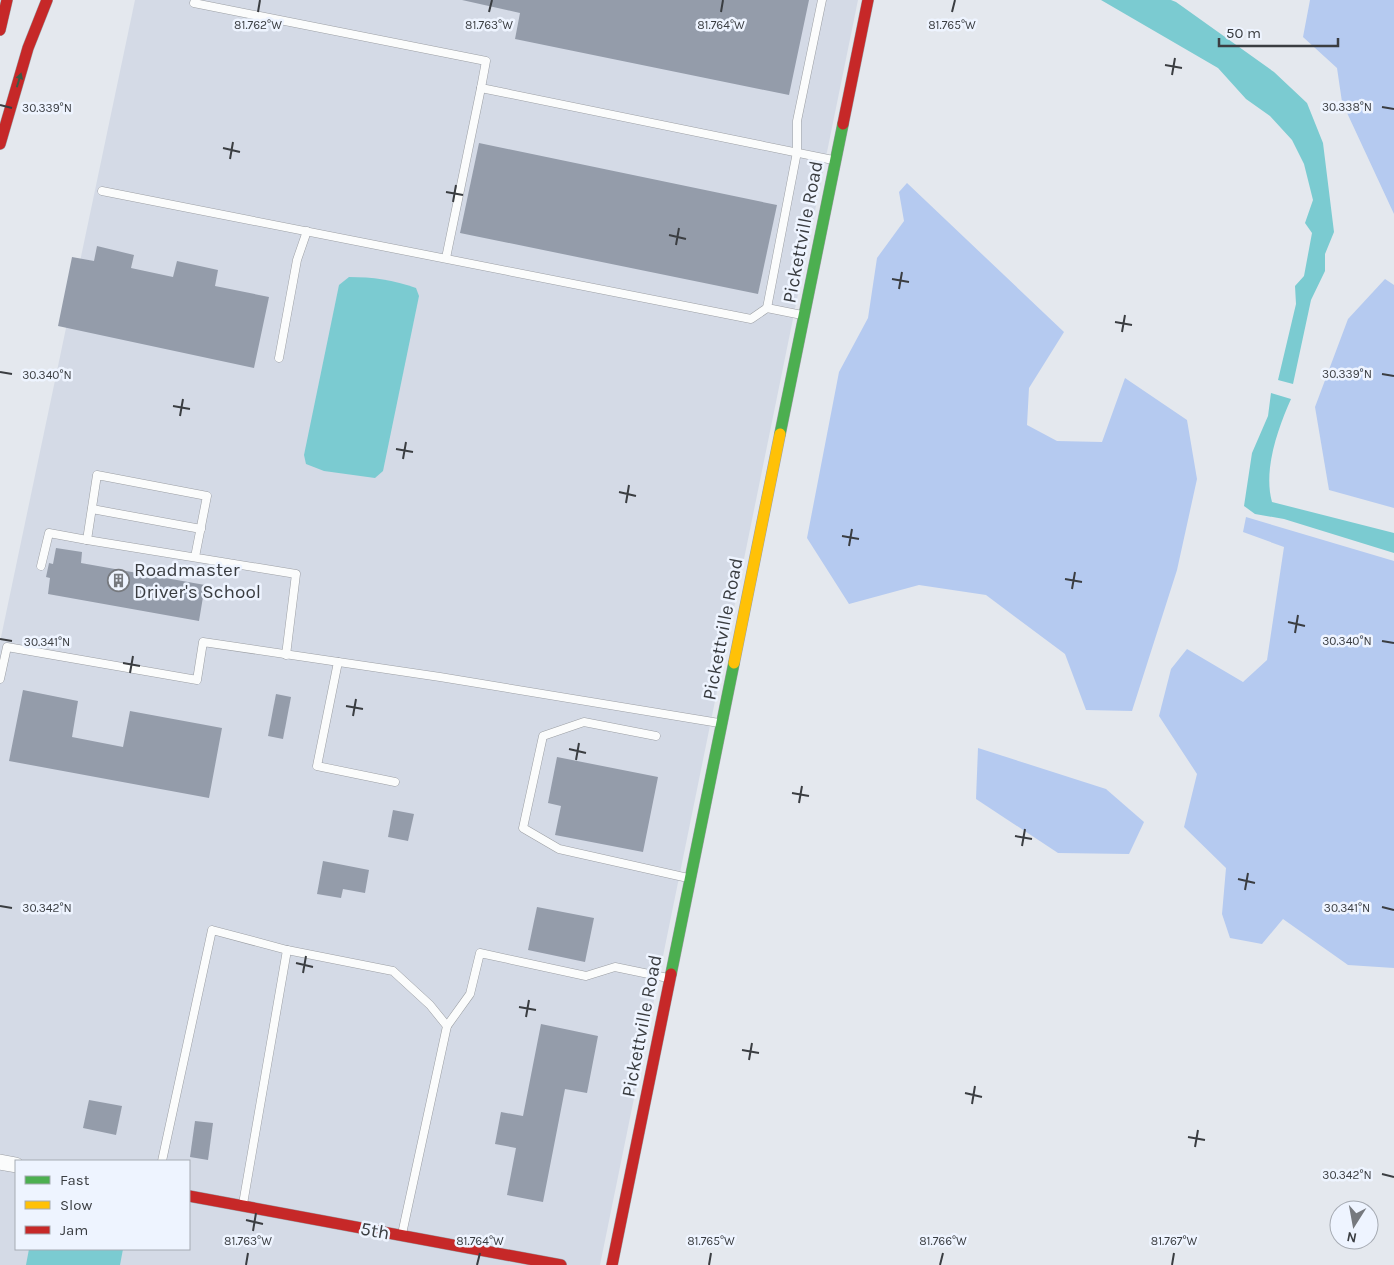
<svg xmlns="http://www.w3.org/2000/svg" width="1394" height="1265" viewBox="0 0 1394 1265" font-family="Karla,sans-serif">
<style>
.built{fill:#d4dae6;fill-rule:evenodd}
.forest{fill:#b5caf0}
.water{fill:#7bcbd1}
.building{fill:#949caa}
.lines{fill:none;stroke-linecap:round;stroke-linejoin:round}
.lane-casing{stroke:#9c9fa4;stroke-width:9}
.street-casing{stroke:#9c9fa4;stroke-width:16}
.fast-casing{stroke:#9c9fa4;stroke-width:12}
.slow-casing{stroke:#9c9fa4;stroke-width:12}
.jam-casing{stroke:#9c9fa4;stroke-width:12}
.lane{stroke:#fbfcfc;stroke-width:8}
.street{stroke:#fbfcfc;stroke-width:15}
.fast{stroke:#4caf50;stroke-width:11}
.slow{stroke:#ffc107;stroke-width:11}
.jam{stroke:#c62828;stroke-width:11}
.oneway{fill:#3e5a45}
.ticks{fill:none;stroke:#3a3d41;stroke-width:2}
.labels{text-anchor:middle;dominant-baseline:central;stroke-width:5;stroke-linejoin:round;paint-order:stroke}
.street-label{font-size:19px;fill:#3a3d41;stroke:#eef4ff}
.poi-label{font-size:19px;fill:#3a3d41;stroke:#eef4ff;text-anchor:start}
.ticks-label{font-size:12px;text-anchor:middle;fill:#3a3d41;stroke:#eef4ff;stroke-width:5;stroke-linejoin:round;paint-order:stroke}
</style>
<rect width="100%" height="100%" fill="#e4e8ee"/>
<!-- built -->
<path class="built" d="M135 0H858L600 1265H0V642ZM16 1161H189V1249H16Z"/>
<!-- forest -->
<g class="forest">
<path d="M1310 0H1394V214L1342 102 1337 68 1303 37Z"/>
<path d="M907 183 1064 332 1029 388 1027 425 1057 441 1102 442 1125 378 1187 420 1197 479 1177 570 1132 711 1086 710 1065 654 986 595 919 585 849 604 807 538 839 372 868 318 877 258 904 221 899 192Z"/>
<path d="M1385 279 1394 285V508L1329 490 1315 407 1348 319Z"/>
<path d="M1246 517 1394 561V968L1348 965 1283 919 1262 944 1230 938 1222 914 1226 868 1184 827 1197 774 1159 716 1171 669 1187 649 1243 682 1267 660 1284 547 1243 532Z"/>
<path d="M978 748 1106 789 1144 822 1129 854 1058 853 976 799Z"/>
</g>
<!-- water -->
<g class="water">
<path d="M1101 0H1171L1176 2 1274 72 1307 103 1323 143 1334 232 1325 254V271L1311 300 1293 384 1278 380 1296 304 1295 286 1304 276 1312 233 1305 223 1313 200 1304 164 1292 140 1270 116 1246 99 1218 68Z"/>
<path d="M349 277C372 277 394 280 416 288L419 296 383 471 375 478 324 471 306 464 304 455 339 285Z"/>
<path d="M1271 393 1291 399C1278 428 1263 470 1272 502L1394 533V553L1284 519 1255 514 1244 506 1252 453 1268 416Z"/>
<path d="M29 1249H123L120 1265H26Z"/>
</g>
<!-- building -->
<g class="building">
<path d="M462 0H809L789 95 515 39 520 13Z"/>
<path d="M479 143 777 205 758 294 460 233Z"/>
<path d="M97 246 134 255 131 268 173 277 177 261 218 270 215 286 269 297 254 368 58 326 72 257 94 261Z"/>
<path d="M56 548 82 552 81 563 205 585 199 621 48 594 50 578 46 577 49 563 53 564Z"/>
<path d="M23 690 78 701 72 737 123 747 130 711 222 728 209 798 9 761Z"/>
<path d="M276 694 291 697 283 739 268 736Z"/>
<path d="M557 757 658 777 643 852 555 835 561 806 548 803Z"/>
<path d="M393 810 414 814 408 841 388 837Z"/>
<path d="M323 861 369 870 365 893 343 889 341 898 317 894Z"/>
<path d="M537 907 594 918 585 962 528 950Z"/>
<path d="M541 1024 598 1036 587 1093 565 1089 543 1202 507 1195 516 1148 495 1144 501 1112 523 1116Z"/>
<path d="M89 1100 122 1106 116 1135 83 1128Z"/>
<path d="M195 1121 213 1123 208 1160 190 1157Z"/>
</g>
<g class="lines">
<defs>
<g id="lane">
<path d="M194 3 486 61 481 88 833 160"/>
<path d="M102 191 751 319 767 308 802 315"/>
<path d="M446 258 481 88"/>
<path d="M767 308 797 152V121L822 0"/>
<path d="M279 358 297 260 307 231"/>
<path d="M92 509 201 529"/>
<path d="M195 557 207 496 97 475 87 540 296 574 286 655"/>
<path d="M41 566 49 533 87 540"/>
<path d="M338 662 317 766 395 782"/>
<path d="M0 679 7 647 197 680 203 642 440 677 719 723"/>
<path d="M656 736 584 722 543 736 523 828 559 849 688 878"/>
<path d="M447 1026 470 994 480 953 586 976 615 967 668 978"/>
<path d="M162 1161 212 930 287 950 393 971 430 1005 447 1026 402 1234"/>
<path d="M243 1204 287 950"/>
</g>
<path id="street" d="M0 1162 16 1165"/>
<g id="fast">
<path d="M780 434 843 124"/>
<path d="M671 974 734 663"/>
</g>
<path id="slow" d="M734 663 780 434"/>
<g id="jam">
<path d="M0 30 7 0"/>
<path d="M843 124 868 0"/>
<path d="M0 144 28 48 47 0"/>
<path d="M189 1196 561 1265"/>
<path d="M612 1265 671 974"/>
</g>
</defs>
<!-- lane casing -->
<use href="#lane" class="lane-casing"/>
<!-- street casing -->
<use href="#street" class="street-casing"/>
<!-- fast casing -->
<use href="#fast" class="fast-casing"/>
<!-- slow casing -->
<use href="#slow" class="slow-casing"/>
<!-- jam casing -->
<use href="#jam" class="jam-casing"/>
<!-- lane -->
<use href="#lane" class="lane"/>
<!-- street -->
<use href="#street" class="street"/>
<!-- fast -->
<use href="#fast" class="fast"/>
<!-- slow -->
<use href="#slow" class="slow"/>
<!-- jam -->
<use href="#jam" class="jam"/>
</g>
<!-- one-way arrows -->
<defs><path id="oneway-solid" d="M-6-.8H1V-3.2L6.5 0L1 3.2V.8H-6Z" transform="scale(1.25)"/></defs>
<use class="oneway" href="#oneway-solid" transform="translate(19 80) rotate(-73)"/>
<!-- ticks -->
<path class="ticks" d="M258 12 260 0M489 12 492 0M721 12 723 0M952 12 955 0M1165 65 1182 68M1172 75 1175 58M0 105 12 108M1382 107 1394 109M223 148 240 152M230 159 233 142M446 192 463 195M453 202 456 185M669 235 686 239M676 245 679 228M892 279 909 282M899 289 902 272M1115 322 1132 325M1122 332 1125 315M0 372 12 374M1382 374 1394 376M173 406 190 409M180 416 183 399M396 449 413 452M403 459 406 442M619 492 636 496M626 503 629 485M842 536 859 539M849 546 852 529M1065 579 1082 582M1072 589 1075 572M1288 622 1305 626M1295 633 1298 615M0 639 12 641M1382 641 1394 643M123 663 140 666M130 673 133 656M346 706 363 709M353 716 356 699M569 749 586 753M576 760 579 743M792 793 809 796M799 803 802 786M1015 836 1032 839M1022 846 1025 829M1238 879 1255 883M1245 890 1248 873M0 906 12 908M1382 907 1394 910M296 963 313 967M303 973 306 956M519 1007 536 1010M526 1017 529 1000M742 1050 759 1053M749 1060 752 1043M965 1093 982 1097M972 1104 975 1086M1188 1137 1205 1140M1195 1147 1198 1130M1382 1174 1394 1177M246 1220 263 1224M253 1231 256 1213M246 1265 248 1253M477 1265 480 1253M709 1265 711 1253M940 1265 943 1253M1172 1265 1174 1253"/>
<!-- icons -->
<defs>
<symbol id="building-ring" viewBox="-11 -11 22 22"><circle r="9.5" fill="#eef4ff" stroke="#76797e" stroke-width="1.5"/><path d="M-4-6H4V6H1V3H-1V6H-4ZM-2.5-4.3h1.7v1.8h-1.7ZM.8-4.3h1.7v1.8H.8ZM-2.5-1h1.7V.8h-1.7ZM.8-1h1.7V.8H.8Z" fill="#76797e"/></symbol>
</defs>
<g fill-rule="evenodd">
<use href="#building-ring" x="106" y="568" width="25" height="25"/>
</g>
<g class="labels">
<!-- street labels -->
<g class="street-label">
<text transform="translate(803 232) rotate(-79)">Pickettville Road</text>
<text transform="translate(723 629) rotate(-79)">Pickettville Road</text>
<text transform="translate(642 1026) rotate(-79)">Pickettville Road</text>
<text transform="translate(375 1231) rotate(10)">5th</text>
</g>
<!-- poi labels -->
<g class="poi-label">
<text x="134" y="570">Roadmaster<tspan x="134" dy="22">Driver's School</tspan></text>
</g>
</g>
<g class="ticks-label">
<text x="258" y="29">81.762°W</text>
<text x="489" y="29">81.763°W</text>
<text x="721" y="29">81.764°W</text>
<text x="952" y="29">81.765°W</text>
<text x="1347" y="111">30.338°N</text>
<text x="47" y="112">30.339°N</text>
<text x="1347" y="378">30.339°N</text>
<text x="47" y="379">30.340°N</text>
<text x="1347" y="645">30.340°N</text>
<text x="47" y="646">30.341°N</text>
<text x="1347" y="912">30.341°N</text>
<text x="47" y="912">30.342°N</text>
<text x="1347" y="1179">30.342°N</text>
<text x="248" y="1245">81.763°W</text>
<text x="480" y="1245">81.764°W</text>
<text x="711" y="1245">81.765°W</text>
<text x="943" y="1245">81.766°W</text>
<text x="1174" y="1245">81.767°W</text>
</g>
<!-- legend -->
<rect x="15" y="1160" width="175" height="90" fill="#eef4ff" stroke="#a6abb3"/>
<rect x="25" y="1176" width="25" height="8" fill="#4caf50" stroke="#a6abb3"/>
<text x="60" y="1185" font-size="15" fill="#3a3d41">Fast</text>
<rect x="25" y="1201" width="25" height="8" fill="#ffc107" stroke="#a6abb3"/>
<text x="60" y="1210" font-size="15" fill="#3a3d41">Slow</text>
<rect x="25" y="1226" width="25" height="8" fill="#c62828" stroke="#a6abb3"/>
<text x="60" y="1235" font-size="15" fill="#3a3d41">Jam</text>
<!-- north arrow -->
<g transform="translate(1354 1225) rotate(191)"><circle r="24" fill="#eef4ff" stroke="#a6abb3"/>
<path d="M0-4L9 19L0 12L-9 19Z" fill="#76797e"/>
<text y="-8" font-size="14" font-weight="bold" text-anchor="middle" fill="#3a3d41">N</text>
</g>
<!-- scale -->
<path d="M1219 38v8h119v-8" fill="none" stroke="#3a3d41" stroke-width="2.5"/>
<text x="1226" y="38" font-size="15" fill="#3a3d41" stroke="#eef4ff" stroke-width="4" paint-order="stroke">50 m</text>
</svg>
